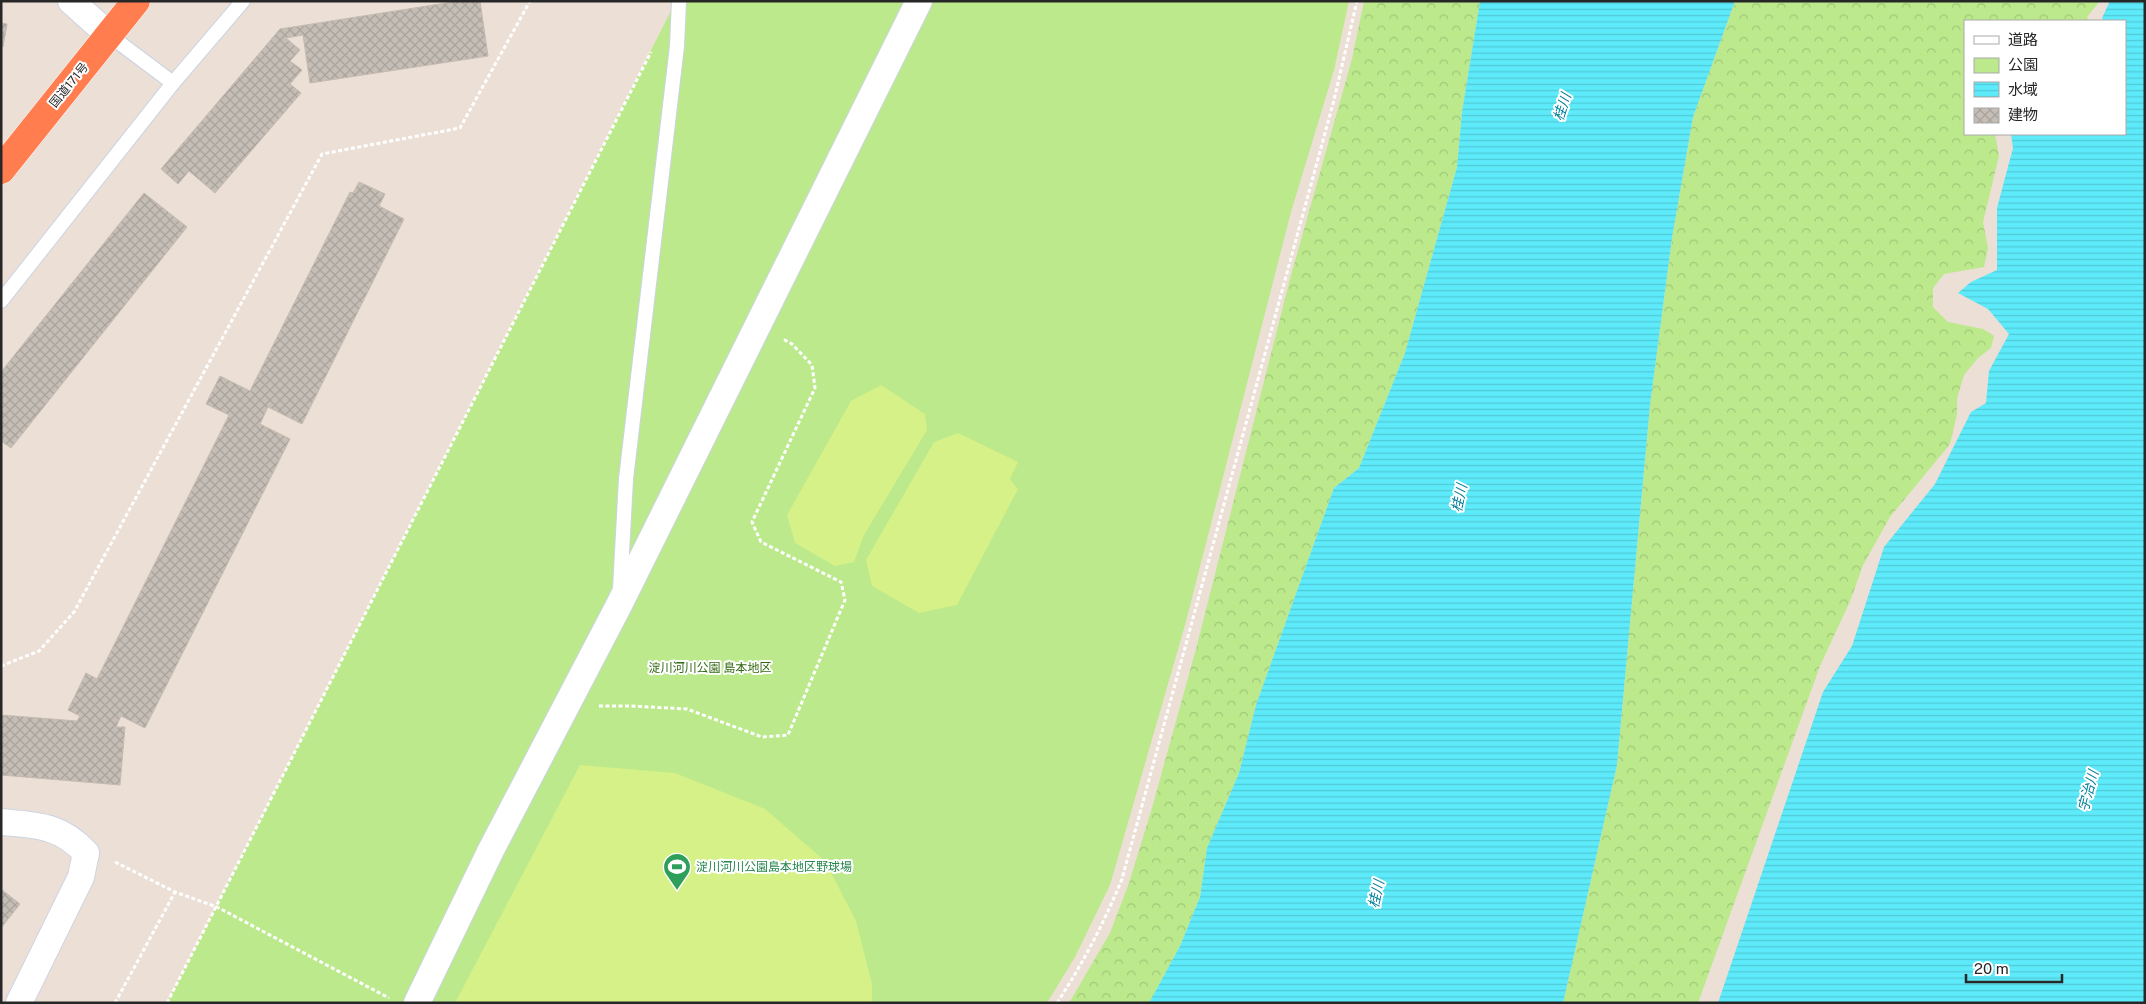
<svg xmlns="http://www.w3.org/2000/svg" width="2146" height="1004" viewBox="0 0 2146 1004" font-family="'Public Sans','Noto Sans JP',sans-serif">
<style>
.green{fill:#bbe98c}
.forest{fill:url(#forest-crowns)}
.pitch{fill:#d6f187}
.water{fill:url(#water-rules)}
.building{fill:url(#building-cross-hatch);stroke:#c7bbb0}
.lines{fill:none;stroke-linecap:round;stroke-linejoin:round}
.lane-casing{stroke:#ccd4e2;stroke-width:16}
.street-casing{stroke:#ccd4e2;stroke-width:28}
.highway-casing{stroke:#fff;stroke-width:29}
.path{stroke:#fff;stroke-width:3;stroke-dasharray:4 2.5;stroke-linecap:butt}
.lane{stroke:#fff;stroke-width:14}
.street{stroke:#fff;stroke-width:26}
.highway{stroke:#ff7d4e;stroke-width:28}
.labels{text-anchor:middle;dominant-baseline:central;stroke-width:4;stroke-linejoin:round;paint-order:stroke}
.street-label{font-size:12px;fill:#272727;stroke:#fff}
.park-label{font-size:12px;fill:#336912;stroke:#fff}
.leisure-label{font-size:12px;fill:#27864d;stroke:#fff;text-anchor:start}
.water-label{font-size:14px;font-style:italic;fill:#027f9a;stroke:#fff}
</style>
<defs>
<pattern id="forest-crowns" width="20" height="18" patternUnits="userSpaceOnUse" patternTransform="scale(1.25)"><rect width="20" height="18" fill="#bbe98c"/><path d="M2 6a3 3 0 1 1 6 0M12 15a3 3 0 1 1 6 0" fill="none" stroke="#a1c879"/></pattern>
<pattern id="water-rules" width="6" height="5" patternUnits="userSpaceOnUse" patternTransform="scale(1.25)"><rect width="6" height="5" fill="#5deafa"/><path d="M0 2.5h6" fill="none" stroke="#51c9d6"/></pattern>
<pattern id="building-cross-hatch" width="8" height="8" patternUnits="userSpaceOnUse" patternTransform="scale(1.25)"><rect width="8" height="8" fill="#c5beb6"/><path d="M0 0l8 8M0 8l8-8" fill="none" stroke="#a9a39c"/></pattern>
</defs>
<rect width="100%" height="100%" fill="#ecdfd6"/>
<!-- green -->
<path class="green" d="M676 1H1349L1334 70 1291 212 1185 625 1110 885 1075 957 1047 1003H167Z"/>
<!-- forest -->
<g class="forest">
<path d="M1364 1H1480L1462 112 1457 167 1405 353 1359 468 1334 488 1256 705 1239 773 1207 848 1200 897 1180 946 1149 1003H1069L1110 933 1129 883 1152 808 1196 649 1290 279 1352 59Z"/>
<path d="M1735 1H2100L2087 17 2089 21H1965V134H1995L1999 156 1983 222 1988 248 1984 267 1944 274 1933 288V307L1948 322 1983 329 1994 336 1991 348 1978 358 1964 375 1957 398V414L1950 444 1890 517 1863 565 1851 599 1820 666 1698 1003H1563L1617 765 1650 405 1672 238 1693 117Z"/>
</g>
<!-- pitch -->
<g class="pitch">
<path d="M881 385 925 414 927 430 864 535 854 562 835 566 795 543 787 515 851 401Z"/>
<path d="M958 433 1018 462 1010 479 1018 489 957 605 919 613 872 586 866 560 934 442Z"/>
<path d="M580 765 675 773 765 809 825 861 856 921 872 984V1003H455Z"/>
</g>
<!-- water -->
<g class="water">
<path d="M1480 1H1735L1693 117 1672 238 1650 405 1617 765 1563 1003H1149L1180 946 1200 897 1207 848 1239 773 1256 705 1334 488 1359 468 1405 353 1457 167 1462 112Z"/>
<path d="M2110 1H2145V1003H1718L1823 692 1852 646 1884 547 1935 484 1971 412 1986 403 1989 371 2009 334 1988 309 1958 293 1971 282 1997 270V208L2013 148 2011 134H2125V21H2103L2102 18Z"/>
</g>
<!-- building -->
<g class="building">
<path d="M459 1H480L488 56 310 83 303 35 286 38 300 50 290 61 302 70 290 84 301 93 215 193 189 171 178 184 161 169 280 29Z"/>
<path d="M1 23 7 24 3 47H1Z"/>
<path d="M359 182 385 194 379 206 404 219 302 424 268 407 260 424 290 439 145 728 121 716 116 727H125L120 785 1 775V715L77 721 80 716 68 710 86 673 97 679 229 415 206 404 220 376 250 391 350 192 353 193Z"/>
<path d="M144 193 187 227 11 448 1 441V372Z"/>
<path d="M1 889 20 904 1 928Z"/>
</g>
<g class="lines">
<defs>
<g id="lane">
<path d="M109 35 173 83 243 1"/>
<path d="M1 301 173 83"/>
<path d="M620 589 626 479 677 46 679 1"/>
</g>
<g id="street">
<path d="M71 1 109 35"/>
<path d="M1 822C36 825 61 825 86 853L81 877 19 1003"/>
<path d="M417 1003 491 850 619 605 919 1"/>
</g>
<path id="highway" d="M1 170 136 1"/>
</defs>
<!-- lane casing -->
<use href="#lane" class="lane-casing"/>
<!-- street casing -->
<use href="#street" class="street-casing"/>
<!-- highway casing -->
<use href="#highway" class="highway-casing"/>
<!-- path -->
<g class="path">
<path d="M1 666 39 651 74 612 322 154 460 128 530 1"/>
<path d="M599 706H631L687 709 762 737 788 735 845 600 841 582 761 542 752 522 815 388 812 365 792 344 783 339"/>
<path d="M115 862 175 892 217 907 389 998"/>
<path d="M115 1003 175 892"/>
<path d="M167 1003 651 52"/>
<path d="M1057 1003C1083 963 1104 923 1122 879L1334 100 1357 1"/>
</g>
<!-- lane -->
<use href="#lane" class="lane"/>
<!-- street -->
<use href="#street" class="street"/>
<!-- highway -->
<use href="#highway" class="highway"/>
</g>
<!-- icons -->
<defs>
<symbol id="stadium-pin" viewBox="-11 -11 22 30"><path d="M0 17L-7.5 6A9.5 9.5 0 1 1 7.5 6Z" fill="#2e9e5b" stroke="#fff"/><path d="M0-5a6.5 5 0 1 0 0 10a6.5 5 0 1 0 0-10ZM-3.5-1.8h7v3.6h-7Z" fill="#fff"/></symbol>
</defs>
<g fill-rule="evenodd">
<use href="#stadium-pin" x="661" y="851" width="32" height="43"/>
</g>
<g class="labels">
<!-- street labels -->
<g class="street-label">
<text transform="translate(69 85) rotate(-51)">国道171号</text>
</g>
<!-- park labels -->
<g class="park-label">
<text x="710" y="668">淀川河川公園 島本地区</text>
</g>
<!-- leisure labels -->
<g class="leisure-label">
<text x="696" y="867">淀川河川公園島本地区野球場</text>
</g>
<!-- water labels -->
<g class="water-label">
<text transform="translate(1562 107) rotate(-72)">桂川</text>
<text transform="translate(1459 498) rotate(-78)">桂川</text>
<text transform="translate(2088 791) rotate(-75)">宇治川</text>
<text transform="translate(1376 894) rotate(-78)">桂川</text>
</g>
</g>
<!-- border -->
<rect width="2146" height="1004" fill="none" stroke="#272727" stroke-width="5"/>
<!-- legend -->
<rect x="1964" y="20" width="162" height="115" fill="#ffffff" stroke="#a9a9a9"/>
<rect x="1974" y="36" width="25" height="8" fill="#ffffff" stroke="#a9a9a9"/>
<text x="2008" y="45" font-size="15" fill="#272727">道路</text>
<rect x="1974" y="58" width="25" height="15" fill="#bbe98c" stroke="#a9a9a9"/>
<text x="2008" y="70" font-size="15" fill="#272727">公園</text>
<rect x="1974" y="82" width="25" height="15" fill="url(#water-rules)" stroke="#a9a9a9"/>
<text x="2008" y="95" font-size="15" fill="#272727">水域</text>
<rect x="1974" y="108" width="25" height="15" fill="url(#building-cross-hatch)" stroke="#a9a9a9"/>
<text x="2008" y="120" font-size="15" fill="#272727">建物</text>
<!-- scale -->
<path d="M1966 974v8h96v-8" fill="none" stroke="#272727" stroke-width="2.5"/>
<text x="1974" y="974" font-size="15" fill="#272727" stroke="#ffffff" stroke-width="4" paint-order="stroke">20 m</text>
</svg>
